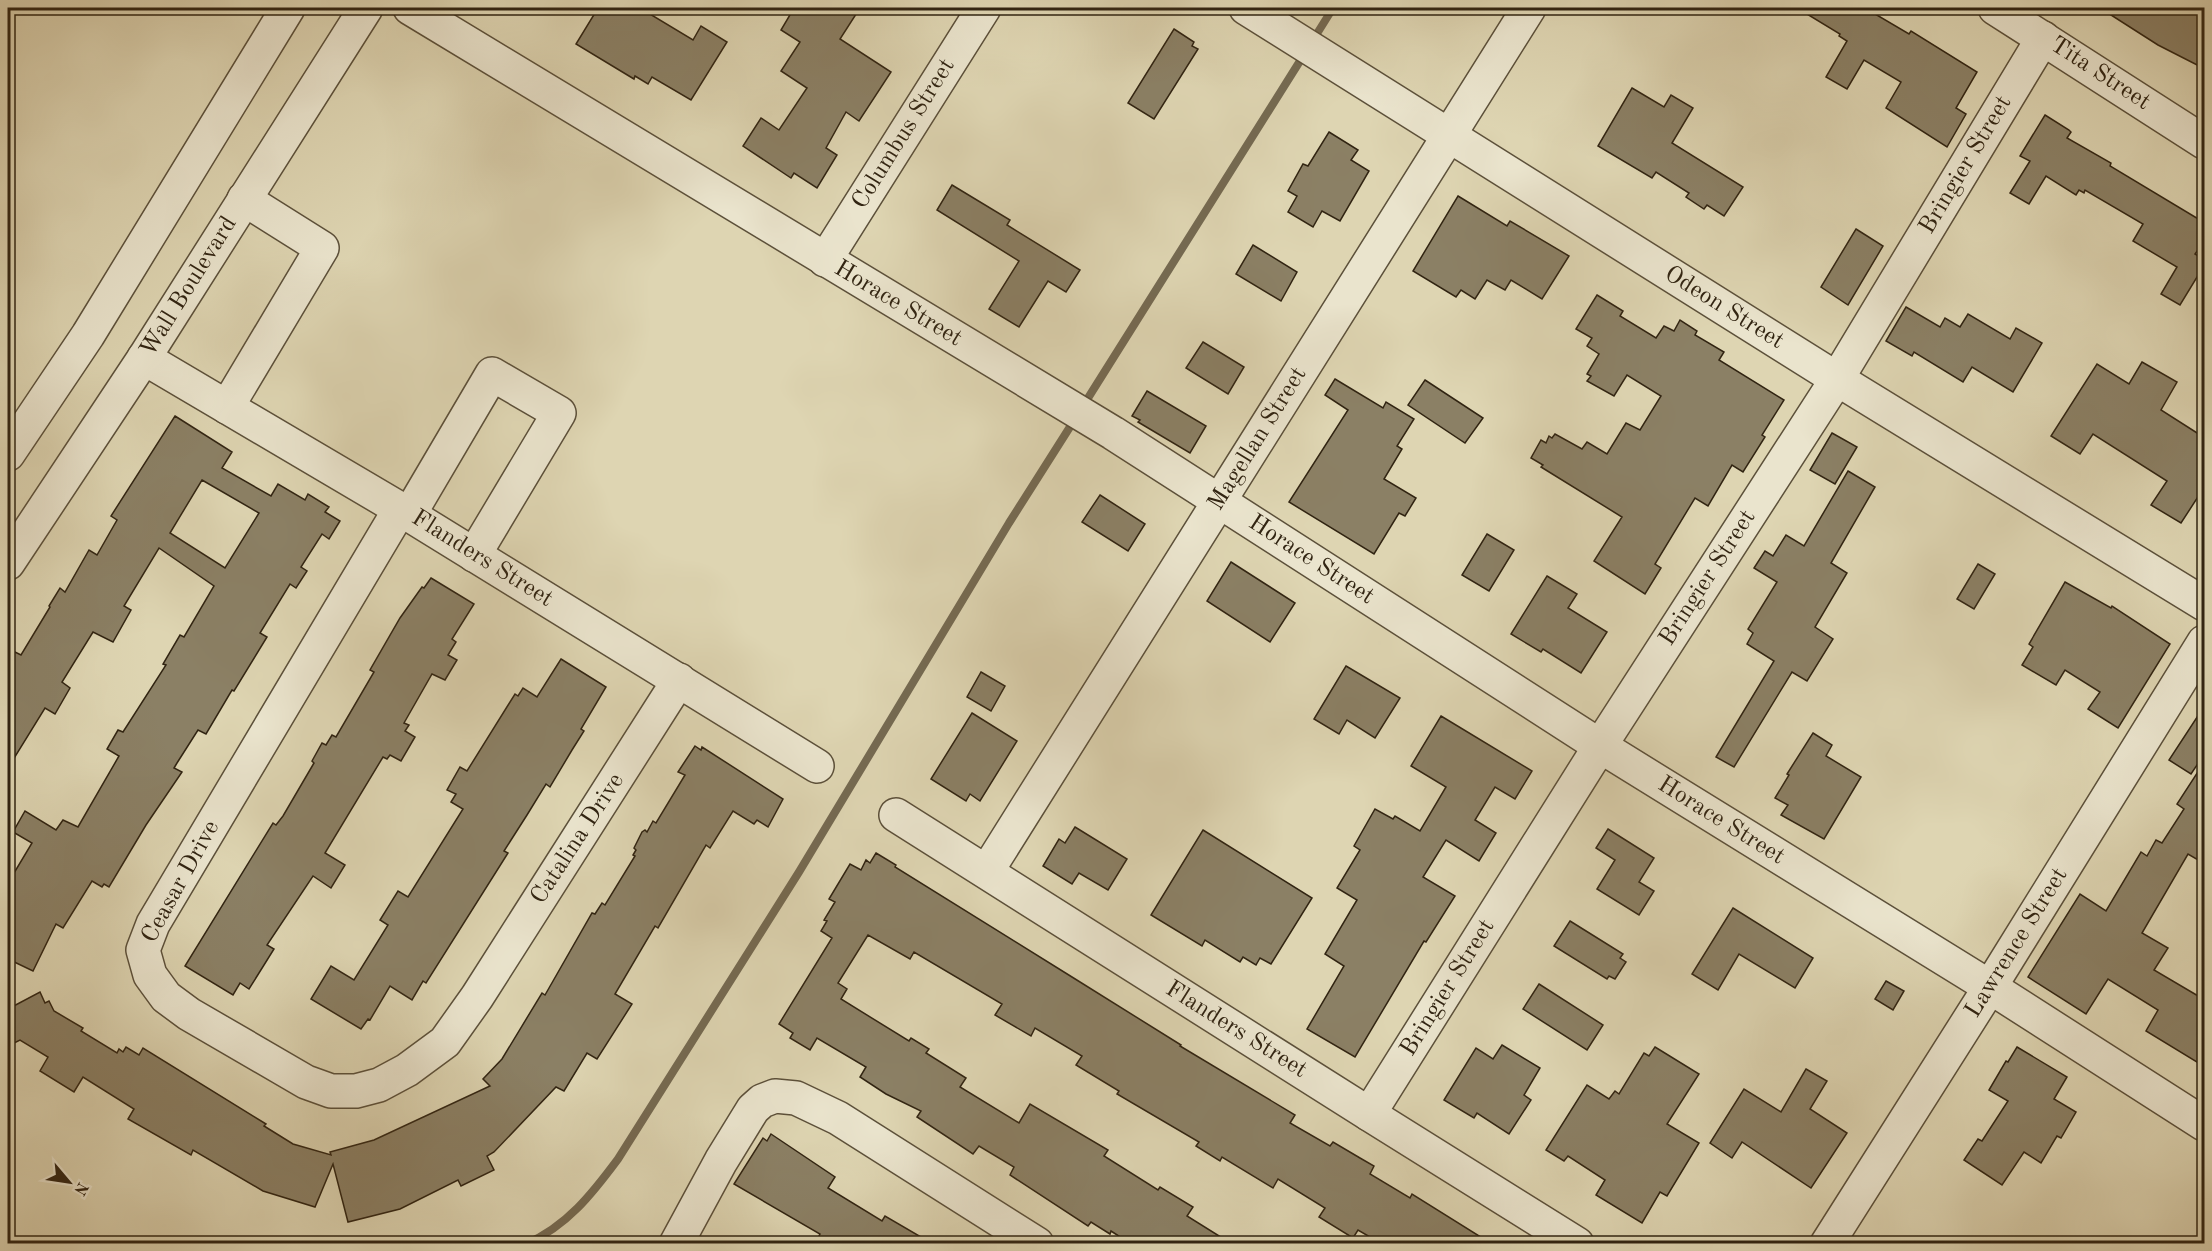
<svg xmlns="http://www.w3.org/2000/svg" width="2212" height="1251" viewBox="0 0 2212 1251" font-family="'Old Standard TT',serif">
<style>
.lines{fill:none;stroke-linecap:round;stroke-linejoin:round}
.stream{stroke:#756a52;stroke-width:8}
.building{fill:#8b8065;stroke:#312412;stroke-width:1.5;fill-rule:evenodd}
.minor-casing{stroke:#5c503a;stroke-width:36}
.minor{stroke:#eae4cd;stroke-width:33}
.labels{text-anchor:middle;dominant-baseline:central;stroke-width:4.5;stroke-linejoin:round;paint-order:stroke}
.street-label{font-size:24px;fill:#312412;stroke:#eae4cd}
</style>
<rect width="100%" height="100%" fill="#ded5b2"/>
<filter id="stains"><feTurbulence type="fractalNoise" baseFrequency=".00333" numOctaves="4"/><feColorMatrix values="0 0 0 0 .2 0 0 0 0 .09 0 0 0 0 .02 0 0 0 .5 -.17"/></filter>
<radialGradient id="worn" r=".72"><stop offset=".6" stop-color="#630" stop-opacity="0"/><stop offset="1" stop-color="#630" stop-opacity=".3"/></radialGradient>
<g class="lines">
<!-- stream -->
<g class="stream">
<path d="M1313 40 1333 8"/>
<path d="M1083 406 1305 53"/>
<path d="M526 1244C567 1226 592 1194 618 1159L799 872 1009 523 1075 419"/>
</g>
</g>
<!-- building -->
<g class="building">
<path d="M598 8H640L693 40 701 26 727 42 691 100 652 77 648 84 635 76 634 79 576 44Z"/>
<path d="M794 8H860L840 39 891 72 859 121 846 112 826 148 837 155 817 188 794 173 791 178 743 146 761 118 779 130 807 88 781 71 800 42 781 30Z"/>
<path d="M1797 8H1865L1909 34 1911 31 1977 72 1956 108 1966 114 1947 147 1886 108 1901 82 1864 60 1847 89 1826 77 1847 41 1839 36 1840 34Z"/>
<path d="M2100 8H2205V69L2158 45Z"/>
<path d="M1174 29 1194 42 1192 46 1198 49 1154 119 1128 103Z"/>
<path d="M1632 88 1664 107 1671 95 1693 108 1672 143 1743 187 1724 216 1707 205 1704 209 1686 197 1689 193 1656 172 1652 178 1598 146Z"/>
<path d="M2045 115 2069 130 2071 132 2067 138 2111 163 2110 166 2205 223V240L2195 254 2205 260V264L2180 305 2161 294 2177 267 2133 241 2143 224 2085 190 2084 193 2079 190 2076 195 2046 176 2029 204 2010 193 2030 161 2020 156Z"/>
<path d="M1329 132 1358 150 1351 160 1369 171 1340 221 1322 211 1313 227 1288 212 1297 196 1288 191 1303 164 1308 166Z"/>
<path d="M952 185 1010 220 1007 225 1080 270 1066 292 1048 281 1019 327 989 309 1019 261 937 210Z"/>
<path d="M1458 196 1507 226 1510 221 1569 256 1542 299 1511 280 1505 290 1487 280 1475 299 1461 290 1456 297 1413 271Z"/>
<path d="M1856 229 1883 246 1848 305 1821 287Z"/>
<path d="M1253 245 1297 272 1281 301 1236 274Z"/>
<path d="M1597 295 1623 311 1620 316 1656 338 1664 326 1674 331 1680 320 1697 331 1695 335 1724 352 1719 360 1784 400 1762 435 1765 437 1743 472 1732 465 1708 506 1695 498 1655 564 1661 568 1645 594 1594 561 1622 517 1541 467 1543 465 1531 458 1541 440 1546 443 1549 436 1552 438 1555 434 1582 449 1587 442 1607 454 1626 423 1640 430 1661 396 1627 375 1614 396 1587 381 1591 376 1587 374 1599 354 1587 346 1592 338 1576 329Z"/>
<path d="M1906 307 1940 327 1945 318 1960 327 1968 314 2010 339 2016 328 2042 343 2013 392 1972 367 1963 382 1914 352 1912 356 1886 341Z"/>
<path d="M1203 342 1244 367 1228 394 1186 368Z"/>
<path d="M2142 362 2177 382 2161 410 2205 438V486L2181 523 2151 505 2167 481 2093 434 2080 454 2051 436 2097 364 2129 384Z"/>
<path d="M1335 379 1383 408 1386 402 1414 419 1397 446 1402 449 1384 479 1416 498 1405 516 1399 513 1374 554 1289 502 1348 410 1325 395Z"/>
<path d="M1425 380 1483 418 1465 443 1408 405Z"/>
<path d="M1147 391 1206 426 1190 453 1138 422 1140 420 1132 416Z"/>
<path d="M175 416 232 452 222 468 271 496 278 484 305 500 308 494 329 507 325 512 340 521 329 539 322 534 301 567 307 571 296 588 290 584 260 633 267 637 234 691 232 690 206 734 198 730 177 763 174 768 182 772 146 825 109 887 104 884 102 887 92 881 63 928 56 924 33 971 8 959V883L32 843 13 832 25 811 56 830 63 820 78 827 119 756 107 749 118 730 123 732 166 665 163 664 180 635 184 637 214 586 159 548 124 606 131 610 113 642 93 632 62 682 70 688 55 714 45 708 8 768V662L15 652 21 655 50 607 49 606 60 588 65 592 89 550 97 555 117 520 111 516ZM202 480 259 513 225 568 170 533Z"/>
<path d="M1832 433 1857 447 1835 484 1810 470Z"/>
<path d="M1848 471 1875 487 1831 563 1847 573 1815 627 1833 639 1807 681 1792 672 1734 767 1716 757 1774 661 1747 644 1753 633 1748 629 1777 582 1754 568 1765 551 1773 556 1786 535 1804 546Z"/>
<path d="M1100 495 1145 524 1128 551 1082 522Z"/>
<path d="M1487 534 1514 550 1489 591 1462 575Z"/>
<path d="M1231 562 1295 603 1270 642 1207 601Z"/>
<path d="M1978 564 1995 574 1974 609 1957 599Z"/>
<path d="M1547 576 1577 594 1568 608 1607 632 1581 673 1543 649 1541 652 1511 634Z"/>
<path d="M431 578 474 604 452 639 456 642 448 655 457 660 445 680 432 674 404 723 409 725 405 731 415 737 401 761 390 755 387 759 383 757 325 853 345 865 331 888 313 876 267 945 274 949 249 989 240 983 233 995 185 966 273 823 276 825 283 816 314 763 312 761 322 743 326 745 332 735 336 737 374 672 370 670 400 618 422 587 424 588Z"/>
<path d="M2065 582 2111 608 2112 606 2170 644 2118 728 2088 709 2100 692 2065 670 2056 685 2022 665 2033 647 2029 644Z"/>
<path d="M561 659 606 687 581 729 584 731 572 750 550 787 546 784 527 815 504 851 508 853 426 983 423 981 412 1000 390 986 370 1020 368 1019 361 1029 311 999 331 966 354 980 388 925 380 920 398 891 408 897 463 809 451 802 456 794 447 790 460 767 467 771 515 694 518 696 523 688 537 697Z"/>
<path d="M1346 666 1400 698 1375 738 1347 720 1339 734 1314 719Z"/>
<path d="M981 672 1005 686 991 711 967 697Z"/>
<path d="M2205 705V753L2191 774 2169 760Z"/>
<path d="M972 713 1017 741 980 801 970 794 966 801 931 779Z"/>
<path d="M1441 716 1532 771 1515 799 1495 787 1475 820 1496 833 1479 861 1446 840 1423 877 1455 896 1426 942 1424 941 1355 1057 1307 1029 1344 966 1325 954 1357 900 1337 888 1360 850 1354 846 1375 809 1393 819 1395 816 1420 831 1446 787 1411 766Z"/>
<path d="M1813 733 1832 745 1826 756 1861 777 1824 839 1781 815 1788 805 1775 798 1789 775 1787 774Z"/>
<path d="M695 746 701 750 702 747 783 799 768 827 757 820 754 824 733 811 710 848 706 845 658 928 655 926 615 994 632 1004 597 1059 587 1053 564 1091 556 1087 494 1152 487 1156 494 1170 461 1186 458 1180 400 1209 348 1222 333 1164 315 1207 263 1191 193 1150 191 1155 128 1119 134 1109 83 1077 74 1092 40 1071 48 1057 20 1040 8 1046V1009L40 992 45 1003 49 1001 54 1011 83 1028 81 1031 117 1053 119 1049 123 1052 126 1047 139 1055 143 1048 266 1124 264 1126 293 1144 331 1155 330 1152 374 1140 490 1086 483 1079 502 1059 542 993 545 995 592 913 595 914 602 903 605 905 635 856 633 855 636 850 634 848 642 832 645 830 647 832 653 821 656 823 685 775 678 772Z"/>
<path d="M2205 761V864L2188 854 2142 933 2168 948 2154 970 2205 1000V1067L2146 1031 2158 1010 2108 979 2086 1014 2028 977 2080 894 2106 911 2141 852 2147 856 2156 840 2162 843 2184 809 2177 804Z"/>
<path d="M1075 827 1127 859 1108 890 1079 873 1072 884 1043 866 1059 839 1065 843Z"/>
<path d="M1608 829 1654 858 1639 882 1654 891 1639 915 1597 889 1615 860 1596 848Z"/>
<path d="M1203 830 1312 898 1271 964 1260 958 1256 965 1243 957 1240 962 1205 940 1202 946 1151 915Z"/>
<path d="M876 853 896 865 895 867 1072 977 1181 1045 1180 1046 1295 1115 1290 1123 1330 1146 1333 1142 1360 1158 1374 1166 1370 1174 1410 1198 1412 1194 1492 1244H1382L1358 1230 1353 1238 1319 1217 1325 1208 1278 1179 1273 1188 1222 1157 1220 1161 1196 1146 1199 1142 1117 1094 1119 1091 1076 1065 1082 1056 1035 1028 1031 1036 995 1015 1002 1004 914 952 910 959 868 935 838 983 847 989 841 999 909 1041 911 1038 929 1049 926 1053 966 1078 960 1087 1019 1123 1030 1104 1108 1150 1104 1156 1158 1190 1160 1187 1193 1207 1187 1216 1232 1244H1131L1111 1231 1110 1234 1091 1222 1088 1226 1010 1175 1014 1167 979 1146 973 1154 917 1117 921 1111 886 1094 860 1077 866 1067 817 1038 810 1050 790 1038 793 1033 779 1024 832 938 821 931 827 921 824 920 835 902 829 899 850 864 861 870 866 860 870 863Z"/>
<path d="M1733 908 1813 958 1795 988 1739 954 1718 990 1692 974Z"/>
<path d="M1570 921 1623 954 1620 958 1626 962 1615 979 1609 976 1607 979 1554 946Z"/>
<path d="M1886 981 1904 991 1893 1010 1875 999Z"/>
<path d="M1539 984 1603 1025 1587 1050 1523 1009Z"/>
<path d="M1502 1045 1540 1068 1524 1095 1531 1100 1509 1134 1477 1113 1474 1118 1444 1100 1476 1048 1493 1059Z"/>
<path d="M1655 1047 1699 1074 1667 1124 1699 1143 1667 1196 1660 1192 1642 1223 1596 1195 1605 1180 1568 1156 1564 1161 1546 1150 1587 1085 1609 1099 1615 1091 1619 1094 1644 1053 1649 1056Z"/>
<path d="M2017 1047 2067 1077 2054 1099 2076 1112 2061 1138 2057 1136 2041 1163 2024 1152 2002 1185 1964 1160 1978 1139 1982 1141 2008 1101 1989 1090 2006 1061 2008 1062Z"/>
<path d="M1806 1069 1827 1081 1810 1109 1847 1133 1811 1188 1742 1142 1732 1158 1710 1143 1744 1089 1781 1112Z"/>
<path d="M771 1134 835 1177 828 1188 882 1221 885 1216 933 1244H831L819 1236 820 1234 734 1184 763 1138 767 1141Z"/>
</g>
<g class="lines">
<defs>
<g id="minor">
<path d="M410 8 1113 433 1600 746 1990 987 2204 1124"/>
<path d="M1246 8 1837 379 2204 604"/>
<path d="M1995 8 2204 142"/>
<path d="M825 260 984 8"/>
<path d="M144 358 400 509 817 766"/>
<path d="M227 407 322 248 244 199"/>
<path d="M8 454 88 335 288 8"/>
<path d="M400 509 153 924 143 950 150 975 166 997 189 1014 306 1082 331 1091H356L379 1085 407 1070 445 1042 477 997 679 680"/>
<path d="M409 515 492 374 559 413 474 555"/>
<path d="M8 563 144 358 366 8"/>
<path d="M896 815 1369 1114 1577 1244"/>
<path d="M987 871 1529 8"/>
<path d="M1369 1114 1600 746 1837 379 2043 38"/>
<path d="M676 1244 721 1161 753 1109 762 1101 775 1096 796 1098 838 1118 1037 1244"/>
<path d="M1827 1244 1990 987 2204 642"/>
</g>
</defs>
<!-- minor casing -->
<use href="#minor" class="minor-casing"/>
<!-- minor -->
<use href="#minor" class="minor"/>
</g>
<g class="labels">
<!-- street labels -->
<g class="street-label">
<text transform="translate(2100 74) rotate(33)">Tita Street</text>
<text transform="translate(904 134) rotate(-58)">Columbus Street</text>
<text transform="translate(1966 165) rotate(-59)">Bringier Street</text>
<text transform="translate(189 287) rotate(-58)">Wall Boulevard</text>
<text transform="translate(898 304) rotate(31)">Horace Street</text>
<text transform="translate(1724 308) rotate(32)">Odeon Street</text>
<text transform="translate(1258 439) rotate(-58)">Magellan Street</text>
<text transform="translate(482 559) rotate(32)">Flanders Street</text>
<text transform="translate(1311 560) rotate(33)">Horace Street</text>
<text transform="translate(1708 578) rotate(-57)">Bringier Street</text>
<text transform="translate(1721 821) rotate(32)">Horace Street</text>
<text transform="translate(578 839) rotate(-57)">Catalina Drive</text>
<text transform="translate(181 882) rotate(-61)">Ceasar Drive</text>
<text transform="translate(2017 943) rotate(-58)">Lawrence Street</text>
<text transform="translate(1448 988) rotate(-58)">Bringier Street</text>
<text transform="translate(1236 1030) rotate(32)">Flanders Street</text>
</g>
</g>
<!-- margin -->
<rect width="2212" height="1251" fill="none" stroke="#ded5b2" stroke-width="30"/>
<rect x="9" y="9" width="2194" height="1233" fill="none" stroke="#312412" stroke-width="3"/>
<rect x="15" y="15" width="2182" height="1221" fill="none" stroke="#312412" stroke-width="1.5"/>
<!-- north arrow -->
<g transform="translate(69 1182) rotate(119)" stroke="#eae4cd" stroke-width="4.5" paint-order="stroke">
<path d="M0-4.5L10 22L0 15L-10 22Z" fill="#312412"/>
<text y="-9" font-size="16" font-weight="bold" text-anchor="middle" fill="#312412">N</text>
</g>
<rect width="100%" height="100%" filter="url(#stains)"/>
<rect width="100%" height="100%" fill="url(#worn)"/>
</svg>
